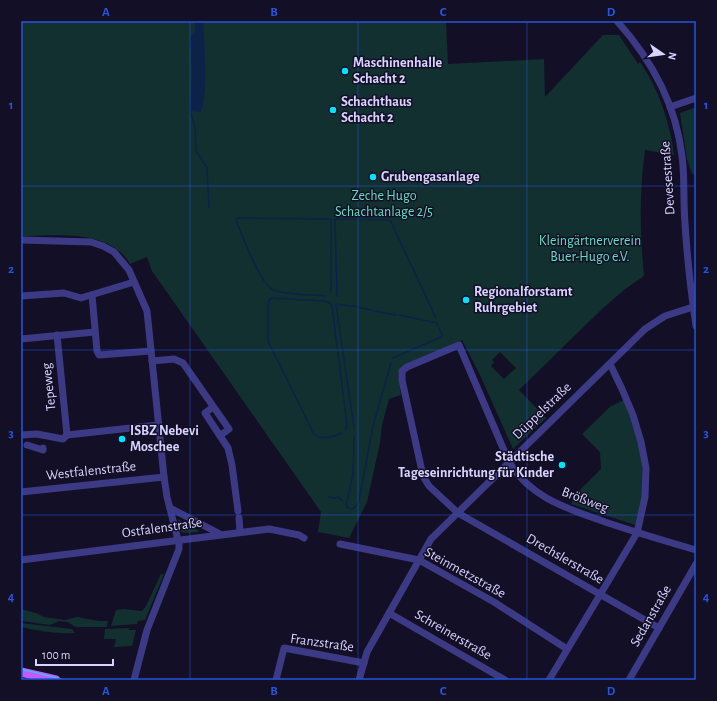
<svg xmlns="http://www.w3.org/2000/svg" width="717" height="701" viewBox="0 0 717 701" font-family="'Alegreya Sans',sans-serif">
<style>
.green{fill:#12302f;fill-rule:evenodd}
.water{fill:#0c2248}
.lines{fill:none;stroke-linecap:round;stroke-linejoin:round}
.stream{stroke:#0c2248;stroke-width:1.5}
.minor{stroke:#3d3a85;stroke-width:7}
.major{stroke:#c25bff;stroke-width:9}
.tram{stroke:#00e5ff;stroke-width:1}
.grid{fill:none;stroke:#2655da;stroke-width:1;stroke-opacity:0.55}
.poi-dot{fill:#00e5ff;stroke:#130f26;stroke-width:1.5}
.labels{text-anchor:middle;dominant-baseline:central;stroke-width:3;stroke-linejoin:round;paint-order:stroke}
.poi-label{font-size:14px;font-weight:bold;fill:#d9d4ff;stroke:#130f26;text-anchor:start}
.street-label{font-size:14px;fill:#d9d4ff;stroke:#130f26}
.park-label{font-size:14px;fill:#5fe0c0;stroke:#130f26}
.neatline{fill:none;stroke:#2655da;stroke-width:1.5}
.grid-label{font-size:13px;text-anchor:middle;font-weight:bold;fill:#2655da}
</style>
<rect width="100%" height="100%" fill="#130f26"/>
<!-- green -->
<g class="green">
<path d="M21 21H446L448 64 544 59 545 97 603 35H619L638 64 640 62C659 89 670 123 674 155L645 150C639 193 640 233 644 276L624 290 602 309 519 390 546 418 513 449 480 375 462 340 404 365 398 374 401 395 389 399 382 425 380 443 367 502 349 538 318 532 321 512 152 271 147 257 130 264C109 228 56 236 21 236ZM500 352 516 368 504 379 491 366 494 362 492 360Z"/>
<path d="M696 107V175L692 174 687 159 680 113Z"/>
<path d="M624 400C635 430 646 460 643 493 643 503 638 515 635 525L571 504 574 496 601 469 600 452 582 434 611 406Z"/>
<path d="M178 519 199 531V532L183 533 180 531Z"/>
<path d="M161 574H164L145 620 138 621 137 624 111 626 116 610 123 609 142 611 146 606Z"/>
<path d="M21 609 36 613 44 617 65 620 77 617 99 621H108L107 627H76L67 622 59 621 50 625 21 621Z"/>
<path d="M21 623 72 629 75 633C57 634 39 631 21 627Z"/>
<path d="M129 628V630H136L132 646 114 647 116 639H104L105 629Z"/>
</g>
<!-- water -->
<path class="water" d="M195 21H203C204 37 209 102 200 112L190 111 192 71 190 39 195 30Z"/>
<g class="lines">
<!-- stream -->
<g class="stream">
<path d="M190 111 195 127 196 151 207 168 209 207"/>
<path d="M237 218 331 219V292"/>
<path d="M236 220C242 235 260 284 273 290 282 294 315 295 326 296"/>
<path d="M337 296 335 219 390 220 436 318"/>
<path d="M350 306 336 304 354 428"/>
<path d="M352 306 372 310"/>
<path d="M374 311 396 315"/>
<path d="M399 315 437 323 438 326"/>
<path d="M393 358 441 337 442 335 439 328"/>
<path d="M342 433C335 436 322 440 315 435 312 433 311 429 310 426L268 341V303L271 298 323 301 329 302 332 306 347 425 346 430"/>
<path d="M354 436 353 475 346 505 348 508C353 510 357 507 359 501L373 426 391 363"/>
<path d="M329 497 334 498 338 497 343 501"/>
</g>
<!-- minor -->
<g class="minor">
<path d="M617 21C651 59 676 105 682 156 685 178 683 200 685 223 687 257 691 292 696 326"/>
<path d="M670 107 696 98"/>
<path d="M21 240 91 242 103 246 114 252 129 270 147 311 164 477 167 497 179 544V549L147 630 134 680"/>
<path d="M92 295 97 351 99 355 151 351"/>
<path d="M21 296 64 293 81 298 134 282"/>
<path d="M57 335 67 435"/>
<path d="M21 339 95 332"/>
<path d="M152 361 174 359 183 363 229 429 221 435"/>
<path d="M213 407 205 413 228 448 232 465 238 511"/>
<path d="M21 435 37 434 63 439 67 435 158 425"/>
<path d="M27 445 43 450V448"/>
<path d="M21 492 164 477"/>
<path d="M170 508 220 534"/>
<path d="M239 518 240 531"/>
<path d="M340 544 419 560 494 602 567 649"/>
<path d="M21 560 269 529 299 535 304 538"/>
<path d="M389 613 505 680"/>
<path d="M659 628 458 513 429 486 423 476 402 380V371L407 367 459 345 509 462C530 498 569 509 605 522 635 532 665 541 696 550"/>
<path d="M276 680 284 648 364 663"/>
<path d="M359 680 367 652 431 539 645 329 665 316 696 306"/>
<path d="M549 680 637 533 645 497 646 468 641 442 633 415 622 389 610 364"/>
<path d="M629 680 696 564"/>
</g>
<!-- major -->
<path class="major" d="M21 672 56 680"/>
<!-- tram -->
<path class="tram" d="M21 669 65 680"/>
</g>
<!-- grid -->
<path class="grid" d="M190 21V680M358 21V680M527 21V680M21 186H696M21 350H696M21 515H696"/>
<!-- markers -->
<g class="poi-dot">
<circle cx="345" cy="71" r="4"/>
<circle cx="333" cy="110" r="4"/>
<circle cx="373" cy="177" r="4"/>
<circle cx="466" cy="300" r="4"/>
<circle cx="122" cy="439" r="4"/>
<circle cx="562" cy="465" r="4"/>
</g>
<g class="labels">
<!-- poi labels -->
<g class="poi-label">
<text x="353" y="63">Maschinenhalle<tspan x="353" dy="16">Schacht 2</tspan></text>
<text x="341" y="102">Schachthaus<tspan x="341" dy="16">Schacht 2</tspan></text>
<text x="381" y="177">Grubengasanlage</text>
<text x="474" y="292">Regionalforstamt<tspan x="474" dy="16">Ruhrgebiet</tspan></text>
<text x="130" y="431">ISBZ Nebevi<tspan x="130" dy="16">Moschee</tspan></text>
<text x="554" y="457" text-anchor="end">Städtische<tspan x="554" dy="16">Tageseinrichtung für Kinder</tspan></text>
</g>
<!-- street labels -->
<g class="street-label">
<text transform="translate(668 178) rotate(-94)">Devesestraße</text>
<text transform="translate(49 387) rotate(-96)">Tepeweg</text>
<text transform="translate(542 411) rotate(-44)">Düppelstraße</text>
<text transform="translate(91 471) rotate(-6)">Westfalenstraße</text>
<text transform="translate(585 500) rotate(21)">Brößweg</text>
<text transform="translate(162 528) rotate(-8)">Ostfalenstraße</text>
<text transform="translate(565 559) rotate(30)">Drechslerstraße</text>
<text transform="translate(465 573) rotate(29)">Steinmetzstraße</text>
<text transform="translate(651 616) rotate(-60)">Sedanstraße</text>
<text transform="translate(453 635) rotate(30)">Schreinerstraße</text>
<text transform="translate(322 643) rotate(8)">Franzstraße</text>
</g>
<!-- park labels -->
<g class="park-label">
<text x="384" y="196">Zeche Hugo<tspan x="384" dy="16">Schachtanlage 2/5</tspan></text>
<text x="590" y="241">Kleingärtnerverein<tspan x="590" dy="16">Buer-Hugo e.V.</tspan></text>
</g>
</g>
<!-- border -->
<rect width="717" height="701" fill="none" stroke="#130f26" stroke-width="44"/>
<!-- north arrow -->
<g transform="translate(663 54) rotate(103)" stroke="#130f26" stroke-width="3" paint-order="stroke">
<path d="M0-3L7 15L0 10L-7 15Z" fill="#d9d4ff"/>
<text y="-6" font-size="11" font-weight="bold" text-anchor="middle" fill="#d9d4ff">N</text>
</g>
<!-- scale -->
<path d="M36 659v6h77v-6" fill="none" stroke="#d9d4ff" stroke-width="2"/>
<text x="42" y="659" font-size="12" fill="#d9d4ff" stroke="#130f26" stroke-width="3" paint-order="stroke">100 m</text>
<rect x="22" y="22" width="673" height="657" class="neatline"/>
<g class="grid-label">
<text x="106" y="16">A</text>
<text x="274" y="16">B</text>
<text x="443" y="16">C</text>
<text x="611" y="16">D</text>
<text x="11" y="109">1</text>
<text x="706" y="109">1</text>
<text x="11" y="273">2</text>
<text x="706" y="273">2</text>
<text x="11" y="437">3</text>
<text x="706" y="437">3</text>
<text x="11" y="601">4</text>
<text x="706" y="601">4</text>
<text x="106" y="695">A</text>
<text x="274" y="695">B</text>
<text x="443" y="695">C</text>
<text x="611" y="695">D</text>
</g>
</svg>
